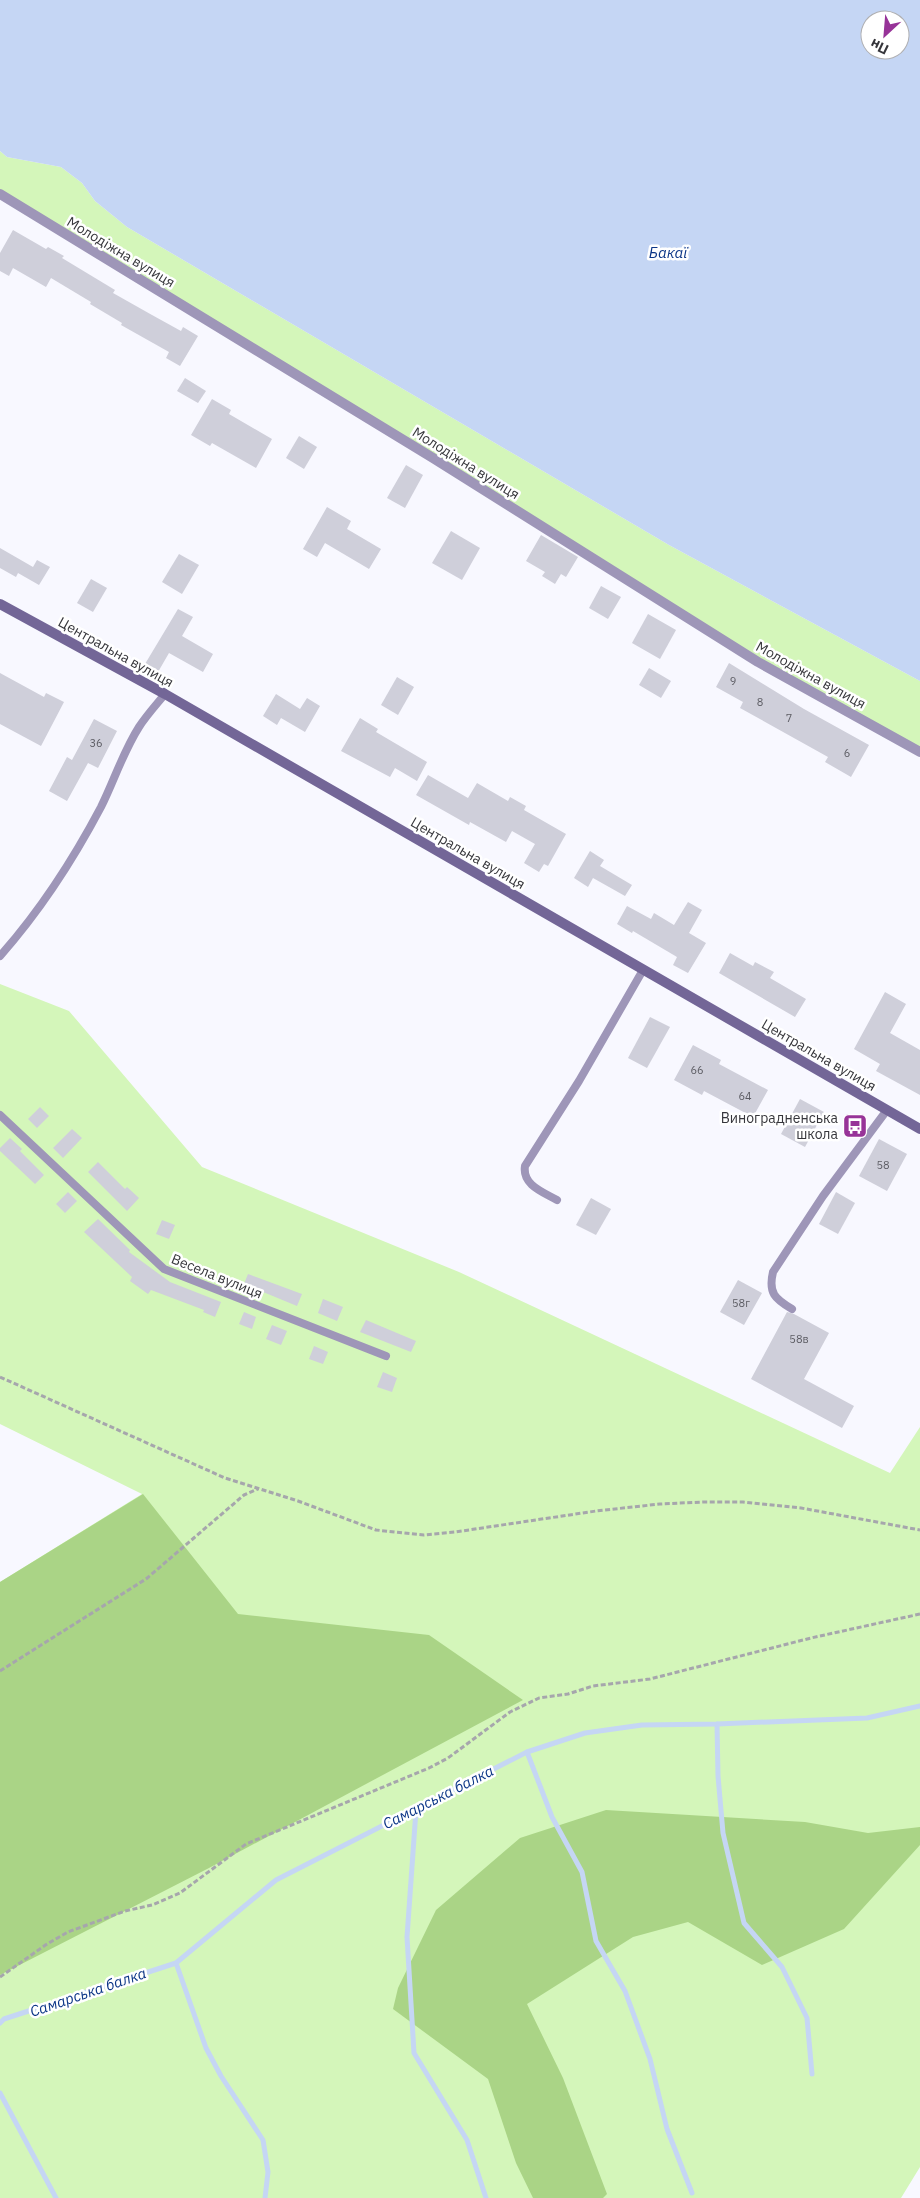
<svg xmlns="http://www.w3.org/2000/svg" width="920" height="2198" viewBox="0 0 920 2198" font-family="'IBM Plex Sans',sans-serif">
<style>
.green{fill:#d4f6ba}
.forest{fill:#aad486}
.water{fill:#c5d6f4;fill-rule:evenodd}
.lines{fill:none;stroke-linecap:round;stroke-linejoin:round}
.stream{stroke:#c5d6f4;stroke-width:5}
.building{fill:#cfcfda}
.path{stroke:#a6a6ac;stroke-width:3;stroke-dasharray:5 2.5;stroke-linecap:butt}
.lane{stroke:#9e96b8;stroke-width:8}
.street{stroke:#9e96b8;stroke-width:10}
.secondary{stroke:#736697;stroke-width:10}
.labels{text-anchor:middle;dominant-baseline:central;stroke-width:5;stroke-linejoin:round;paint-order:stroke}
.number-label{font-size:11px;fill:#5c5c63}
.street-label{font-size:14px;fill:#36363b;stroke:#fff}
.poi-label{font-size:14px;fill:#36363b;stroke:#fff;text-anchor:end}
.water-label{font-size:15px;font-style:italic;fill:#0c3687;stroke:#fff}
</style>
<rect width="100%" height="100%" fill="#f8f8ff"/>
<!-- green -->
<g class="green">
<path d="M0 151 7 157 61 167 82 183 95 201 127 227 669 545 920 681V752L758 662 0 194Z"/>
<path d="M0 984 69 1011 202 1167 459 1272 890 1473 920 1427V2167L901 2198H0V1582L142 1494 0 1424Z"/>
</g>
<!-- forest -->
<g class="forest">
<path d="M143 1494 238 1614 429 1635 523 1700 209 1868 0 1975V1582Z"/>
<path d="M606 1810 805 1822 868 1833 920 1827V1845L844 1929 762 1965 688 1922 633 1937 527 2004 563 2078 607 2194 603 2198H533L516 2163 488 2079 393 2009 398 1988 436 1910 520 1838Z"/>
</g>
<!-- water -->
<path class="water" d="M0 0H920V681L669 545 127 227 95 201 82 183 61 167 7 157 0 151ZM870 20H900V50H870Z"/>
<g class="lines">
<!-- stream -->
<g class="stream">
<path d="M717 1724 718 1776 723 1833 744 1923 782 1967 807 2018 812 2074"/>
<path d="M527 1752 552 1817 582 1872 596 1941 625 1991 650 2059 667 2129 692 2193"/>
<path d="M416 1810 407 1937 414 2053 467 2140 486 2198"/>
<path d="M176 1963 206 2048 221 2076 263 2140 268 2172 265 2198"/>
<path d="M0 2023 4 2019 176 1963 276 1880 527 1752 585 1733 642 1725 717 1724 867 1718 920 1706"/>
<path d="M0 2093 56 2198"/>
</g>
</g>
<!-- building -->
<g class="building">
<path d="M13 230 46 249 48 247 64 256 62 258 115 290 113 293 152 315 181 331 183 327 198 336 180 366 166 358 169 352 121 325 122 323 90 304 91 302 51 278 46 287 13 268 9 276 0 271V253Z"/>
<path d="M185 378 206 391 198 403 177 391Z"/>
<path d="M212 399 231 410 229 414 272 439 256 468 212 443 210 446 191 435Z"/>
<path d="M299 436 317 447 304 469 286 458Z"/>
<path d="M406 465 423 475 405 508 387 498Z"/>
<path d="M327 507 351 521 347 529 381 549 369 569 325 543 317 557 303 549Z"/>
<path d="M451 531 480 548 462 580 432 563Z"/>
<path d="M541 535 578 557 566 577 561 574 555 584 542 576 545 572 526 561Z"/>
<path d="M0 548 33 567 37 560 50 567 39 585 18 573 16 577 0 568Z"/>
<path d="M179 554 199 565 182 594 162 582Z"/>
<path d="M91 579 107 588 93 612 77 603Z"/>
<path d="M601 586 621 597 608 619 589 608Z"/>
<path d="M178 609 193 617 182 636 213 654 203 672 169 653 158 672 145 664Z"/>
<path d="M648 614 676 630 660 659 632 643Z"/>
<path d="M729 663 804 709 869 745 851 777 825 762 828 757 740 708 743 702 716 687Z"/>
<path d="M649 668 671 681 661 698 639 685Z"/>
<path d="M0 673 44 697 46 693 64 702 41 746 0 724Z"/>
<path d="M397 677 414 687 398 715 381 705Z"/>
<path d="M276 694 300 709 307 698 320 706 305 732 281 718 277 725 263 716Z"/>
<path d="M360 718 378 729 376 732 427 762 417 781 395 768 390 777 341 751Z"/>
<path d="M94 719 117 731 98 768 88 763 67 801 49 791 67 757 72 760Z"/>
<path d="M428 775 468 798 477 783 508 801 510 797 526 806 524 810 566 834 548 866 544 864 539 872 524 863 535 844 512 831 506 842 470 822 469 825 416 795Z"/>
<path d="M590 851 604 860 600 866 632 885 625 896 593 878 588 887 574 878Z"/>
<path d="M688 902 702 910 689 933 706 943 688 973 673 965 677 957 633 931 632 933 617 924 627 906 651 919 654 913 674 925Z"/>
<path d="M730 953 753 966 755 962 774 972 770 978 806 999 795 1017 719 973Z"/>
<path d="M885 992 906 1004 890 1033 920 1050V1095L876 1071 880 1064 854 1049Z"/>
<path d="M650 1017 670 1027 647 1068 628 1058Z"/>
<path d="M693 1045 721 1060 719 1064 768 1090 753 1117 704 1091 702 1095 674 1080Z"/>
<path d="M800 1099 824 1112 805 1147 781 1134Z"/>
<path d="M40 1107 49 1116 37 1128 28 1119Z"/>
<path d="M72 1129 82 1138 63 1158 53 1148Z"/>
<path d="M10 1138 22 1149 20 1151 44 1175 35 1184 0 1151V1148Z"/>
<path d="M879 1139 907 1154 887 1191 859 1176Z"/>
<path d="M98 1162 125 1189 127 1187 139 1198 127 1211 88 1172Z"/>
<path d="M68 1192 77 1201 65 1213 56 1204Z"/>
<path d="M836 1192 855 1203 838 1234 819 1224Z"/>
<path d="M591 1198 611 1209 596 1235 576 1225Z"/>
<path d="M98 1219 130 1250 129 1252 170 1282 221 1302 215 1317 203 1312 204 1310 151 1290 148 1294 130 1281 132 1277 84 1232Z"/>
<path d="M162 1220 175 1225 169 1239 156 1234Z"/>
<path d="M248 1274 302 1294 297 1306 244 1284Z"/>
<path d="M738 1280 762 1293 744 1325 720 1312Z"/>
<path d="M323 1299 343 1307 337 1321 318 1313Z"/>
<path d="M244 1312 256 1317 252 1329 239 1324Z"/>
<path d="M787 1312 794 1314 829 1333 804 1379 854 1406 842 1428 751 1379Z"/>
<path d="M366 1320 416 1341 411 1352 360 1332Z"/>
<path d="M272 1325 287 1331 281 1345 266 1339Z"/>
<path d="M314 1346 328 1352 323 1364 309 1359Z"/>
<path d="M383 1372 397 1378 392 1392 377 1387Z"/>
</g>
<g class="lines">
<!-- path -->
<g class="path">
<path d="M0 1377 225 1478 298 1501 376 1530 424 1535 455 1532 596 1511 660 1504 703 1502H743L801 1508 920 1530"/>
<path d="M0 1671 146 1579 244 1495 258 1489"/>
<path d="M0 1977 47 1944 68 1932 125 1911 152 1905 180 1893 246 1844 429 1768 448 1758 510 1712 539 1698 568 1694 593 1686 650 1679 811 1638 920 1614"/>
</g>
<!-- lane -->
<g class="lane">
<path d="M0 956C40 911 73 860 101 807 114 781 123 752 139 727 146 716 156 705 165 694"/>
<path d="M0 1115 164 1269 386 1356"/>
<path d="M557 1200C543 1192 522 1185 525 1166L579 1081 643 970"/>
<path d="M792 1309C775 1299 768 1293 773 1272L823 1196 887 1110"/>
</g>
<!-- street -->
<path class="street" d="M0 194 433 458 758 662 920 752"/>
<!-- secondary -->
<path class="secondary" d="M0 604 165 694 920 1129"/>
</g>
<!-- icons -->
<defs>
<symbol id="bus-square" viewBox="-11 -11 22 22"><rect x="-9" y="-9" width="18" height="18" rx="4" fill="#973398" stroke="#fff"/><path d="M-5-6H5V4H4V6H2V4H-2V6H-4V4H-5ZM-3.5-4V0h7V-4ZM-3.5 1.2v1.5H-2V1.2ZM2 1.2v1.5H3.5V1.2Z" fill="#fff"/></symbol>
</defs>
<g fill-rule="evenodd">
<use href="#bus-square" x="841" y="1112" width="28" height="28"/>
</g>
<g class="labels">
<!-- number labels -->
<g class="number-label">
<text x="733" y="681">9</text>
<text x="760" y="702">8</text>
<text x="789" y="718">7</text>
<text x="96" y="743">36</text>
<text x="847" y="753">6</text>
<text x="697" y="1070">66</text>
<text x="745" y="1096">64</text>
<text x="883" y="1165">58</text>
<text x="741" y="1303">58г</text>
<text x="799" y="1339">58в</text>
</g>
<!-- street labels -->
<g class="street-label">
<text transform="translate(121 252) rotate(31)">Молодіжна вулиця</text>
<text transform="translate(466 463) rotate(32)">Молодіжна вулиця</text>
<text transform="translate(116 652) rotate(29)">Центральна вулиця</text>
<text transform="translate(811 675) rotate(29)">Молодіжна вулиця</text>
<text transform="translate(468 853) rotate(30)">Центральна вулиця</text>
<text transform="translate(819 1055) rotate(30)">Центральна вулиця</text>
<text transform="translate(217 1276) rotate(22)">Весела вулиця</text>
</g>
<!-- poi labels -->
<g class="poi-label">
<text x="838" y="1118">Виноградненська<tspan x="838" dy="16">школа</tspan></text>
</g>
<!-- water labels -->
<g class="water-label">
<text x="668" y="252">Бакаї</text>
<text transform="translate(438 1797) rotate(-27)">Самарська балка</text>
<text transform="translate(88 1992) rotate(-19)">Самарська балка</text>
</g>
</g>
<!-- north arrow -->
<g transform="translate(885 35) rotate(206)"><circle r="24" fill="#ffffff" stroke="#afafb1"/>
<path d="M0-4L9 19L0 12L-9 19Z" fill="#973398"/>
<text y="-8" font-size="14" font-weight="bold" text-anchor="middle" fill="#36363b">Пн</text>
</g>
</svg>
